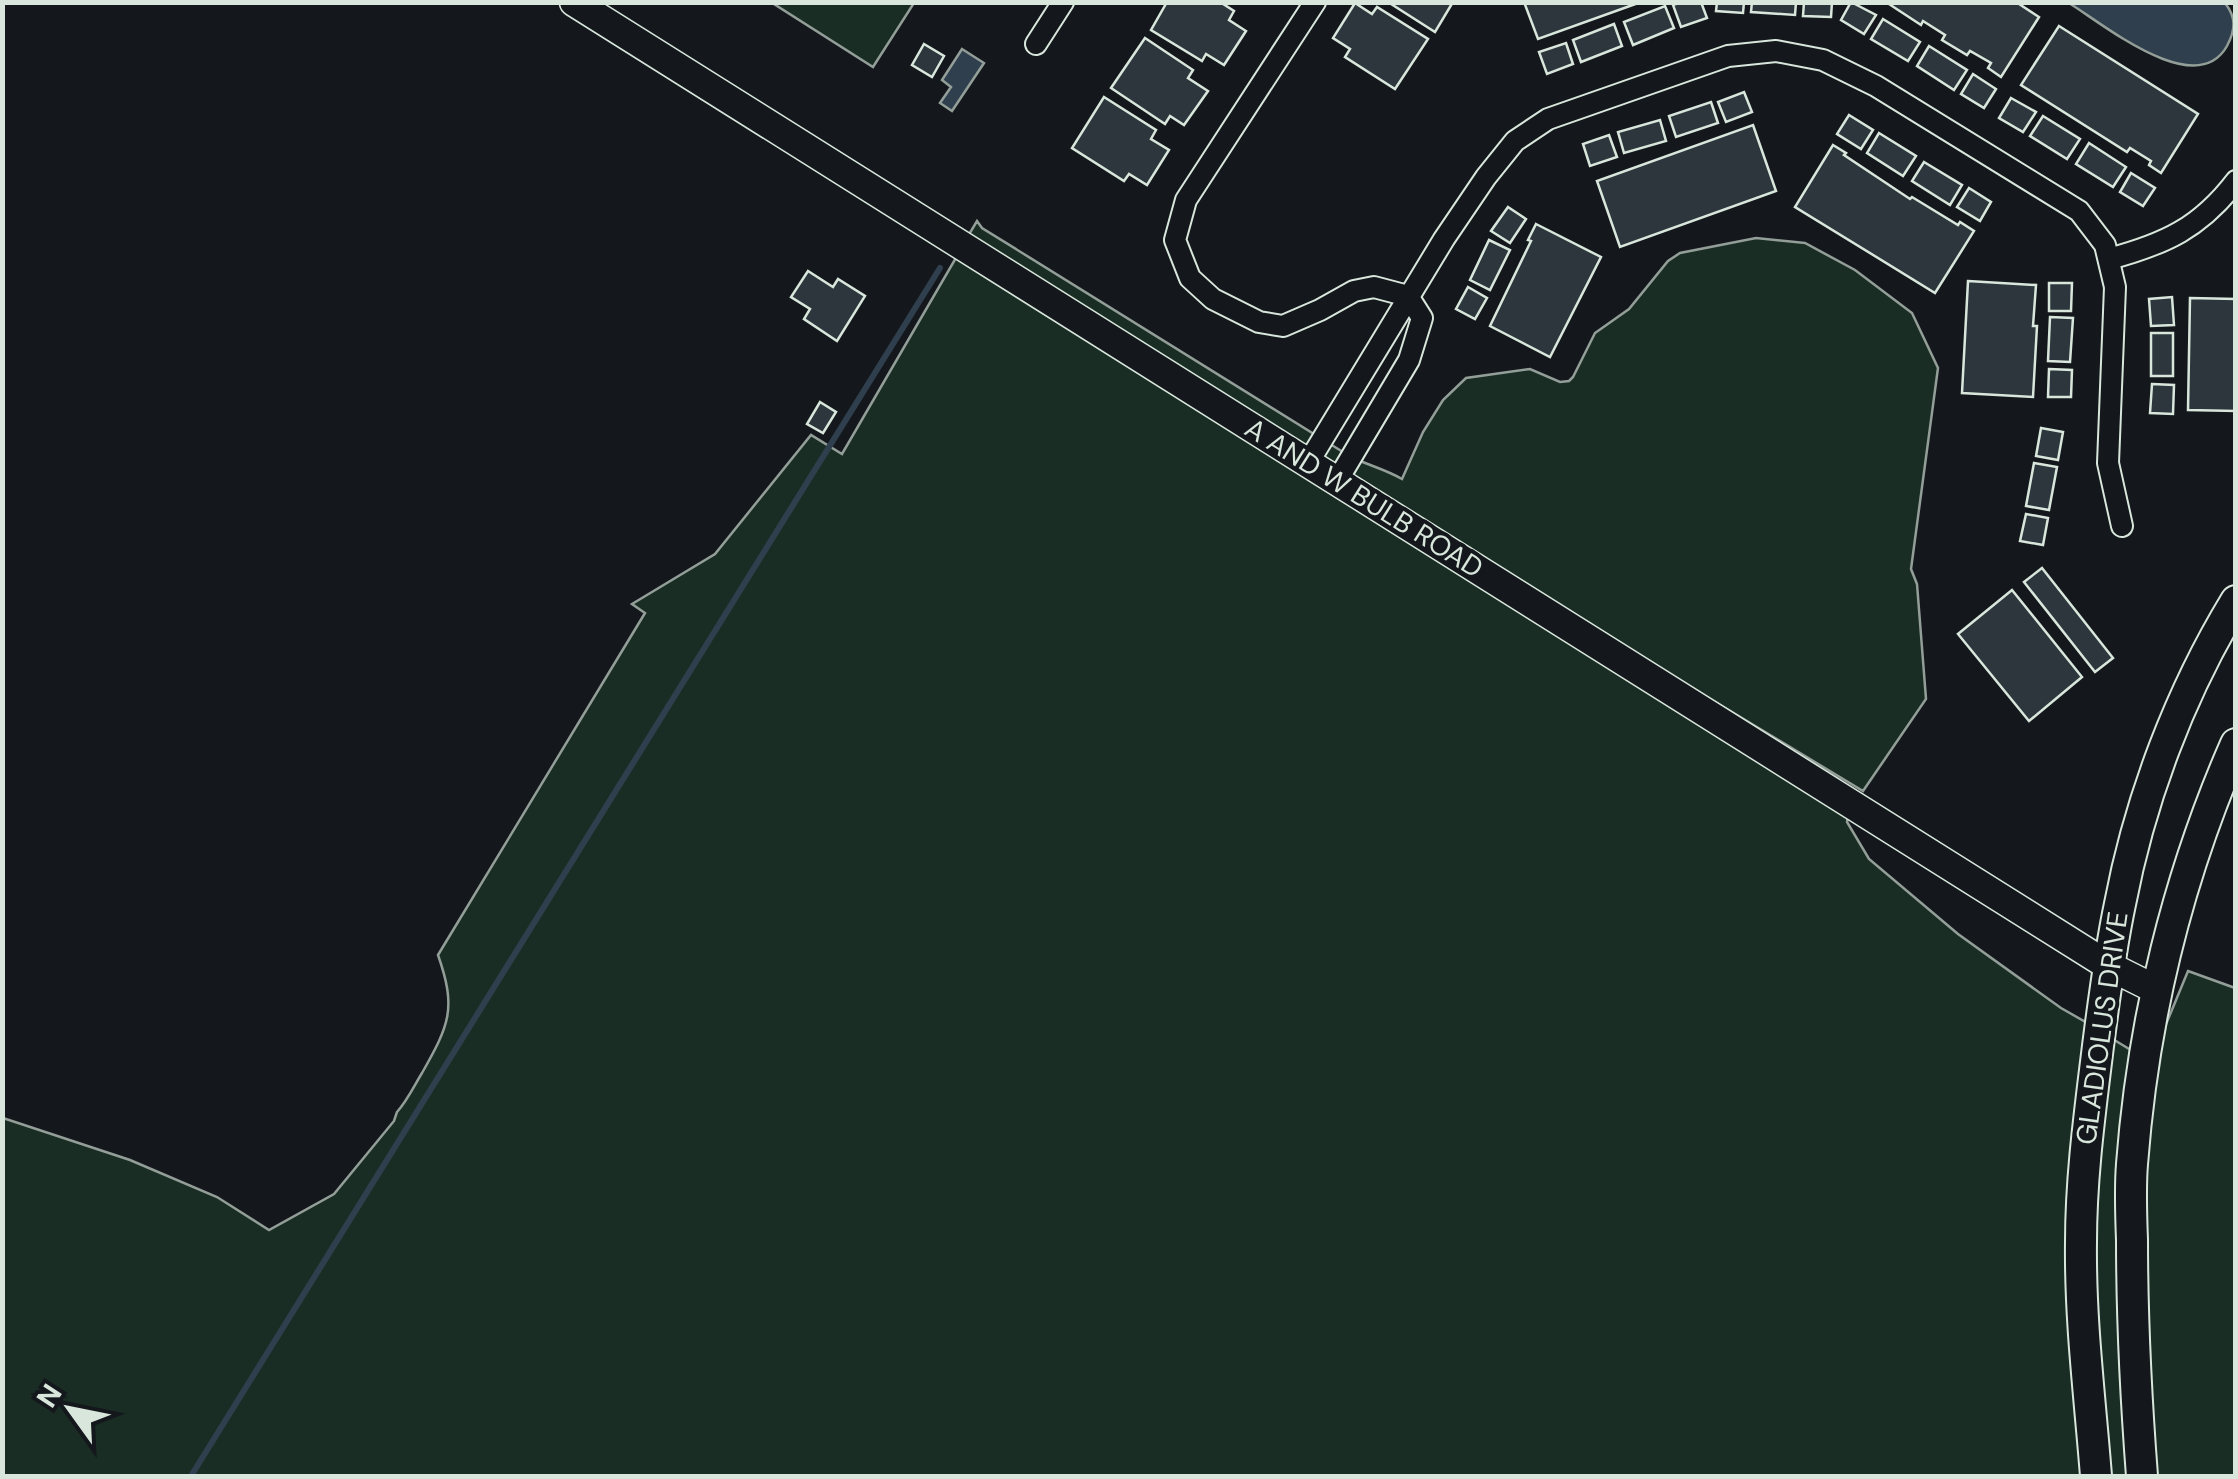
<svg xmlns="http://www.w3.org/2000/svg" width="2238" height="1479" viewBox="0 0 2238 1479" font-family="'DM Sans',sans-serif">
<style>
.green{fill:#1a2d24;stroke:#939e99;stroke-width:2.5}
.water{fill:#2f3f4d;stroke:#939e99;stroke-width:2.5}
.lines{fill:none;stroke-linecap:round;stroke-linejoin:round}
.stream{stroke:#2f3f4d;stroke-width:6}
.building{fill:#2c363c;stroke:#d8e6dc;stroke-width:2.5}
.street-casing{stroke:#d8e6dc;stroke-width:24}
.secondary-casing{stroke:#d8e6dc;stroke-width:31}
.primary-casing{stroke:#d8e6dc;stroke-width:34}
.street{stroke:#14181c;stroke-width:20}
.secondary{stroke:#14181c;stroke-width:28}
.primary{stroke:#14181c;stroke-width:30}
.labels{text-anchor:middle;dominant-baseline:central;stroke-width:8;stroke-linejoin:round;paint-order:stroke}
.street-label{font-size:28px;fill:#d8e6dc;stroke:#14181c}
</style>
<rect width="100%" height="100%" fill="#14181c"/>
<!-- green -->
<g class="green">
<path d="M775 2H914V3L873 67 774 4Z"/>
<path d="M977 221 982 228 1351 457C1368 465 1387 470 1402 479L1423 432 1443 400 1466 378 1530 369 1560 382 1569 381 1573 377 1595 333 1629 309 1668 261 1680 253 1756 238 1805 243 1855 270 1912 313 1938 368 1911 569 1917 584 1926 699 1863 791 1589 626 968 236Z"/>
<path d="M957 256 1848 815 1847 822 1869 859 1958 934 2061 1008 2089 1024 2084 1476H3V1118L130 1160 217 1197 269 1230 334 1194 394 1121 397 1112C407 1101 414 1086 422 1073 449 1025 457 1009 438 955L645 613 632 604 715 554 811 435 842 454Z"/>
<path d="M2188 971 2235 988V1476H2154L2145 1351 2143 1169 2162 1034Z"/>
<path d="M2111 1038 2134 1052 2130 1476H2108L2096 1334 2095 1161Z"/>
</g>
<!-- water -->
<g class="water">
<path d="M2069 3H2225C2236 17 2236 29 2227 46 2196 101 2103 24 2069 3Z"/>
<path d="M962 49 984 63 952 111 940 103 951 87 942 80Z"/>
</g>
<g class="lines">
<!-- stream -->
<path class="stream" d="M191 1476 940 268"/>
</g>
<!-- building -->
<g class="building">
<path d="M1167 2H1220L1234 11 1229 20 1246 31 1224 65 1206 54 1202 61 1151 30Z"/>
<path d="M1388 2H1453L1435 32Z"/>
<path d="M1524 2H1641L1538 39Z"/>
<path d="M1681 2H1701L1707 18 1681 27 1673 5Z"/>
<path d="M1717 2H1744L1743 13 1716 11Z"/>
<path d="M1752 2H1796L1795 15 1751 12Z"/>
<path d="M1804 2H1832L1831 17 1803 16Z"/>
<path d="M1851 2 1876 15 1864 34 1841 20Z"/>
<path d="M1886 2H2016L2039 17 2001 77 1988 68 1991 63 1970 51 1967 55 1942 40 1945 35 1923 21 1921 25Z"/>
<path d="M1355 3 1372 14 1377 7 1428 39 1395 89 1345 57 1350 49 1333 38Z"/>
<path d="M1665 6 1674 28 1633 45 1624 22Z"/>
<path d="M1883 19 1920 42 1908 61 1871 39Z"/>
<path d="M1614 24 1622 46 1581 62 1573 40Z"/>
<path d="M2059 26 2198 114 2161 173 2149 165 2151 161 2130 148 2127 152 2021 85Z"/>
<path d="M1145 38 1193 70 1188 78 1208 91 1184 125 1170 116 1165 124 1111 88Z"/>
<path d="M1566 43 1573 64 1547 74 1539 52Z"/>
<path d="M924 44 944 56 932 77 912 65Z"/>
<path d="M1929 46 1967 70 1954 90 1917 66Z"/>
<path d="M1973 74 1996 89 1984 108 1961 94Z"/>
<path d="M1744 92 1752 112 1726 122 1718 102Z"/>
<path d="M1104 97 1156 130 1151 139 1169 150 1147 185 1129 174 1124 181 1072 148Z"/>
<path d="M2011 98 2036 112 2023 132 1999 118Z"/>
<path d="M1711 102 1718 123 1676 137 1669 116Z"/>
<path d="M1849 115 1873 130 1861 149 1837 134Z"/>
<path d="M2043 116 2080 139 2067 159 2030 136Z"/>
<path d="M1660 120 1666 141 1624 153 1618 132Z"/>
<path d="M1753 125 1776 191 1620 247 1597 181Z"/>
<path d="M1879 133 1916 156 1903 176 1867 153Z"/>
<path d="M1609 135 1617 157 1590 166 1583 144Z"/>
<path d="M2089 143 2126 167 2113 187 2076 164Z"/>
<path d="M1833 145 1846 153 1844 155 1910 199 1912 197 1958 225 1960 222 1974 231 1935 293 1795 207Z"/>
<path d="M1924 162 1962 185 1950 205 1912 181Z"/>
<path d="M2131 173 2155 188 2143 206 2120 192Z"/>
<path d="M1969 188 1991 202 1980 221 1957 207Z"/>
<path d="M1508 207 1526 219 1510 243 1491 231Z"/>
<path d="M1536 224 1601 257 1550 357 1490 326 1531 241 1528 240Z"/>
<path d="M1489 240 1510 250 1490 290 1470 280Z"/>
<path d="M808 271 833 287 838 279 865 296 837 341 804 319 810 309 791 297Z"/>
<path d="M1968 281 2036 285 2033 326H2037L2033 397 1962 393Z"/>
<path d="M2049 283H2072L2071 311H2049Z"/>
<path d="M1468 287 1487 298 1475 319 1456 309Z"/>
<path d="M2172 297 2174 325 2151 326 2149 299Z"/>
<path d="M2190 298 2236 299V411L2188 410Z"/>
<path d="M2050 317 2073 318 2070 362 2048 361Z"/>
<rect x="2151" y="333" width="22" height="43"/>
<path d="M2049 369 2072 370 2071 397H2048Z"/>
<path d="M2152 384 2174 385 2173 414 2150 413Z"/>
<path d="M820 402 836 412 823 433 807 424Z"/>
<path d="M2041 428 2063 432 2058 460 2036 456Z"/>
<path d="M2034 463 2057 467 2049 510 2026 506Z"/>
<path d="M2026 514 2048 518 2043 545 2020 541Z"/>
<path d="M2042 568 2113 658 2095 672 2024 582Z"/>
<path d="M2012 590 2082 677 2029 721 1958 634Z"/>
</g>
<g class="lines">
<defs>
<g id="street">
<path d="M1315 2 1186 200 1175 240 1190 278 1213 299 1259 322 1283 326 1320 310 1354 291 1374 287 1408 296"/>
<path d="M1036 44 1063 2"/>
<path d="M2109 259C2165 244 2200 228 2236 181"/>
<path d="M1308 463 1444 239 1486 177 1515 141 1548 119 1728 56 1776 51 1823 60 1876 86 2079 211 2105 245 2115 287 2108 463 2122 526"/>
<path d="M1337 481 1409 360 1422 318 1408 296"/>
</g>
<path id="secondary" d="M574 2 2109 966 2157 990"/>
<g id="primary">
<path d="M2096 1476C2090 1399 2080 1321 2081 1242 2081 1176 2090 1112 2098 1046 2104 999 2110 951 2120 904 2140 799 2180 693 2236 601"/>
<path d="M2142 1476C2136 1398 2132 1319 2132 1240 2131 1215 2130 1189 2132 1164 2143 1020 2178 876 2236 744"/>
</g>
</defs>
<!-- street casing -->
<use href="#street" class="street-casing"/>
<!-- secondary casing -->
<use href="#secondary" class="secondary-casing"/>
<!-- primary casing -->
<use href="#primary" class="primary-casing"/>
<!-- street -->
<use href="#street" class="street"/>
<!-- secondary -->
<use href="#secondary" class="secondary"/>
<!-- primary -->
<use href="#primary" class="primary"/>
</g>
<g class="labels">
<!-- street labels -->
<g class="street-label">
<text transform="translate(1364 498) rotate(32)">A AND W BULB ROAD</text>
<text transform="translate(2102 1028) rotate(-82)">GLADIOLUS DRIVE</text>
</g>
</g>
<!-- border -->
<rect width="2238" height="1479" fill="none" stroke="#d8e6dc" stroke-width="10"/>
<!-- north arrow -->
<g transform="translate(70 1409) rotate(303)" stroke="#14181c" stroke-width="8" paint-order="stroke">
<path d="M0-8L18 38L0 25L-18 38Z" fill="#d8e6dc"/>
<text y="-15" font-size="28" font-weight="bold" text-anchor="middle" fill="#d8e6dc">N</text>
</g>
</svg>
